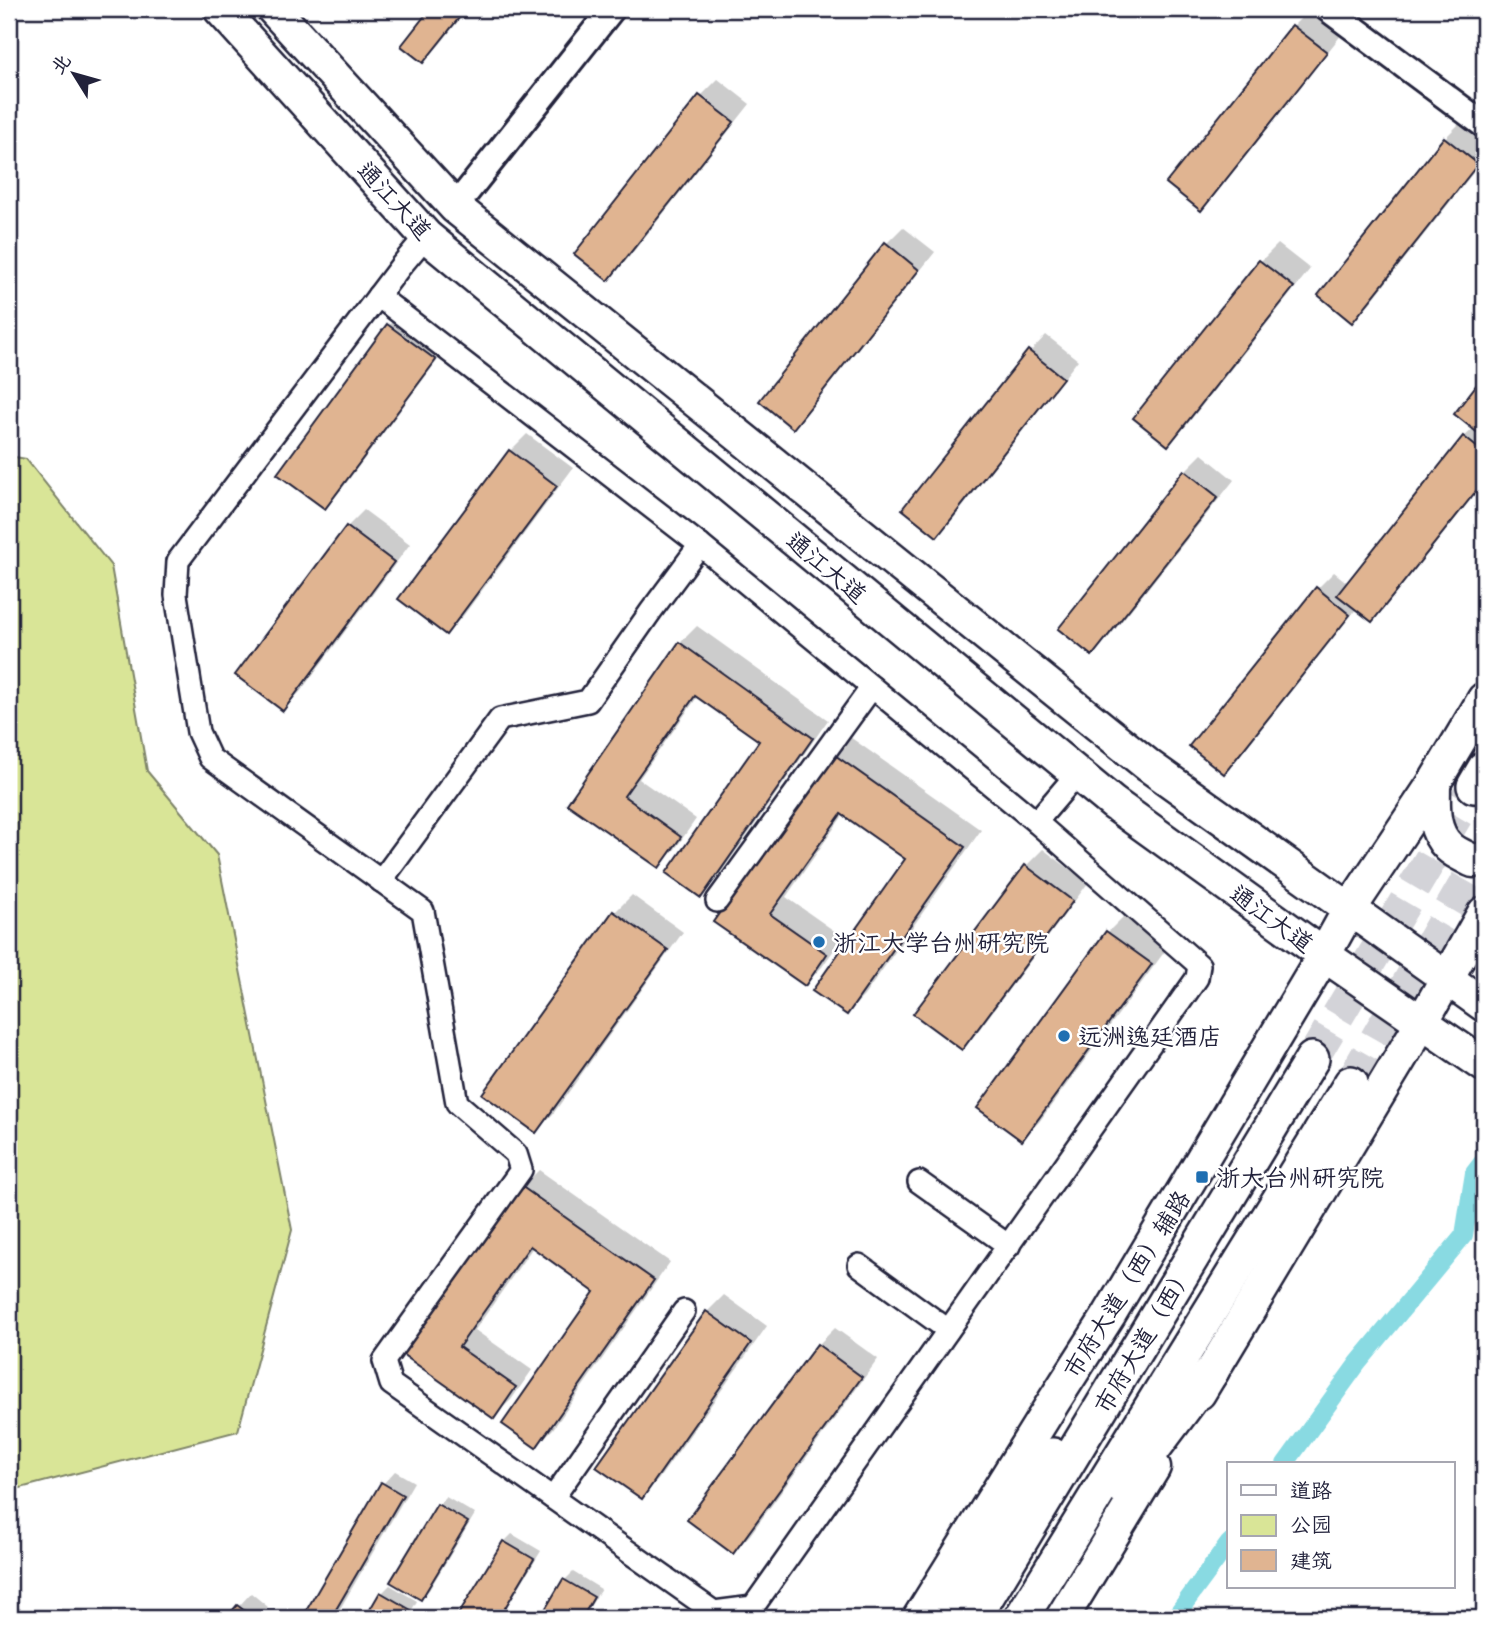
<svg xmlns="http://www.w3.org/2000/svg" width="1493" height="1627" viewBox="0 0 1493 1627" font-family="'Patrick Hand','LXGW WenKai TC',sans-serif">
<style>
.green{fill:#d9e597;stroke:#7e8469;stroke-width:2}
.shadow{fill:#0003}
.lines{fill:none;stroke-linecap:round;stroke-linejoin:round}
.canal{stroke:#89dae2;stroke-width:18}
.building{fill:#e0b491;stroke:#22223b;stroke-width:2}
.trunk-tunnel{stroke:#d3d3d8;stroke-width:33;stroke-dasharray:33 17;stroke-linecap:butt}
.minor-casing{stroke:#22223b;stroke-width:26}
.tertiary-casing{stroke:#22223b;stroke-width:30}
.primary-casing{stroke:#22223b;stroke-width:37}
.trunk-casing{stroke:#22223b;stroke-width:38}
.minor{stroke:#fff;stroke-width:21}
.tertiary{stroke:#fff;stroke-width:24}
.primary{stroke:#fff;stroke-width:32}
.trunk{stroke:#fff;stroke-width:33}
.poi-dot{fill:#1f6fb2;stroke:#fff;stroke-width:2.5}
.labels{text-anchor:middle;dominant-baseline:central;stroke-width:5;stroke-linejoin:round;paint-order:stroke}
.street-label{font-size:24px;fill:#22223b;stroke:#fff}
.poi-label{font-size:24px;fill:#22223b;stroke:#fff;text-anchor:start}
</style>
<rect width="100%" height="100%" fill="#fff"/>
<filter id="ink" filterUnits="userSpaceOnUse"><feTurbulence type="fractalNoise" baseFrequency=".0143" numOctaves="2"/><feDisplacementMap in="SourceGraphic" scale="14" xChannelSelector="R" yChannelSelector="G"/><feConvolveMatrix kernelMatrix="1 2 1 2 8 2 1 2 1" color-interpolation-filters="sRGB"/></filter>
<g filter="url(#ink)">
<!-- green -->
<path class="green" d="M9 456 26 459 111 566 147 771 217 855 292 1230 238 1431 9 1491Z"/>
<!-- shadow -->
<g class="shadow">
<path d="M432 9H468L440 44 423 61 404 46Z"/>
<path d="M1310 9 1342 34 1217 191 1200 208 1168 183 1293 26Z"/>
<path d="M718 79 750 104 625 262 608 279 576 253 701 96Z"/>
<path d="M1462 121 1484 139V159L1369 304 1352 320 1445 138Z"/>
<path d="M903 227 935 252 810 409 793 426 886 244Z"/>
<path d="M1278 244 1310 269 1185 427 1168 443 1136 418 1261 261Z"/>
<path d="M406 308 451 342 341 490 324 507 279 473 389 325Z"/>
<path d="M1046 335 1078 360 954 518 937 535 1030 352Z"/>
<path d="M1484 378V483L1388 603 1372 620 1357 608 1241 754 1224 771 1317 589 1334 572 1349 584 1464 437 1474 428 1456 414Z"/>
<path d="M527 434 573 468 463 616 446 633 510 451Z"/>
<path d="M1202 454 1234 480 1109 637 1092 654 1185 471Z"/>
<path d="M364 510 410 544 300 692 283 709 347 527Z"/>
<path d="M697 626 828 720 717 878 700 895 762 741 698 696 639 779 696 819 675 849 659 866 570 803 680 643Z"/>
<path d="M850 737 981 830 864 996 847 1013 908 859 844 814 786 897 843 937 822 967 805 984 716 921 833 754Z"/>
<path d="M1043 849 1088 883 978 1031 962 1048 1026 866Z"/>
<path d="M632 895 683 932 553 1114 536 1131 484 1094 615 912Z"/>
<path d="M1125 915 1168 947 1039 1122 1022 1139 1108 932Z"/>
<path d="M539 1170 670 1262 553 1429 536 1446 597 1291 533 1247 475 1330 532 1370 511 1400 494 1416 405 1354 522 1187Z"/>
<path d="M724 1295 767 1326 658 1480 642 1497 707 1312Z"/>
<path d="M835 1328 878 1359 750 1535 733 1552 690 1520 818 1345Z"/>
<path d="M395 1471 414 1482 337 1614 333 1618H310L305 1615 383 1484Z"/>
<path d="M446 1497 475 1514 429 1590 421 1598 393 1581 438 1505Z"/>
<path d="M512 1534 541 1551 500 1618H458L504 1542Z"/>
<path d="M573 1572 601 1589 583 1618H542L565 1580Z"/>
<path d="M390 1585 417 1601 407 1618H367L382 1593Z"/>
<path d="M251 1593 268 1607 259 1618H228Z"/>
</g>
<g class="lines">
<!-- canal -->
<g class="canal">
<path d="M1285 1464 1358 1363 1464 1235 1474 1173 1484 1160"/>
<path d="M1174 1618 1229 1543"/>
</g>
</g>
<!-- building -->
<g class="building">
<path d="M430 9H466L423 63 401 46Z"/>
<path d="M1292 25 1327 52 1201 211 1166 183Z"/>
<path d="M699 95 734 122 608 281 574 254Z"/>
<path d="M1444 137 1478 164 1352 323 1318 295Z"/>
<path d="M885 242 919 270 793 429 759 401Z"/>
<path d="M1259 260 1294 287 1168 446 1133 418Z"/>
<path d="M387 324 436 360 325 509 277 474Z"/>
<path d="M1028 350 1063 378 937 537 902 509Z"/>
<path d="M1484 375V438L1454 414Z"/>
<path d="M1463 436 1484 453V481L1372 622 1337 595Z"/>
<path d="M509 450 557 486 446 635 398 599Z"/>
<path d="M1184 470 1218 497 1092 656 1058 629Z"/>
<path d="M346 526 394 562 283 711 235 675Z"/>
<path d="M1316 587 1350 615 1224 774 1189 746Z"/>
<path d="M679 642 813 738 701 898 666 873 759 741 695 696 624 796 681 837 659 868 567 804Z"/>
<path d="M832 753 965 847 847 1015 812 991 905 859 841 814 770 914 827 954 805 986 713 922Z"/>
<path d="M1025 865 1073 901 962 1050 913 1014Z"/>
<path d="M613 911 668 950 536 1133 482 1094Z"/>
<path d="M1106 931 1152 964 1022 1141 977 1108Z"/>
<path d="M521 1186 654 1280 536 1448 502 1424 594 1292 530 1246 459 1347 516 1387 494 1419 402 1354Z"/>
<path d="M706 1311 751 1343 642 1499 596 1467Z"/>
<path d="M817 1344 862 1377 733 1554 687 1520Z"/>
<path d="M381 1482 403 1495 331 1618H307L303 1616Z"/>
<path d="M437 1504 468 1522 421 1600 390 1582Z"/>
<path d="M503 1541 534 1559 499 1618H456Z"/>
<path d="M563 1579 594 1597 582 1618H540Z"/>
<path d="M380 1592 411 1610 406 1618H365Z"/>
<path d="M237 1605 254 1618H226Z"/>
</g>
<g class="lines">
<!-- trunk-tunnel -->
<g class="trunk-tunnel">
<path d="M1312 1059 1474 786"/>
<path d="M1351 1083 1484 851"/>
</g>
<defs>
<g id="minor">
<path d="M426 236 400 267 178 561 176 595 198 732 210 758 423 911 457 1103 516 1154 521 1170 384 1361 391 1384 714 1612 753 1607 1197 978 1199 965 1036 822 872 687"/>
<path d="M378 296 700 545 872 687 717 901"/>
<path d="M1036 822 1077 774"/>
<path d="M381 881 500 719 588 701 651 611 700 545"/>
<path d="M919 1182 1009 1246"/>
<path d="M859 1265 948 1330"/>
<path d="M553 1498 684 1311"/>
</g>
<g id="tertiary">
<path d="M1328 9 1484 125"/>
<path d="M455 207 612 9"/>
<path d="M944 1618 1008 1511"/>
</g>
<g id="primary">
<path d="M220 9 426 236 1113 803 1324 955 1484 1065"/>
<path d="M273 9 455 207 1149 766 1484 1005"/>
<path d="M1434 783C1434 805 1431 830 1449 847 1455 853 1466 857 1473 861L1484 859"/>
<path d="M1199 1393 1422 1022 1484 913"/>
<path d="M919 1618 1054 1401 1109 1315 1324 955 1349 910 1434 783 1484 699"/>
<path d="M1062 1618 1154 1467"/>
</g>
<g id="trunk">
<path d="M1474 786 1484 769"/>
<path d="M1124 1488 1212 1371"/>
<path d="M1008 1511 1053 1455"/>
<path d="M974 1618 1312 1059"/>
<path d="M1021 1618 1351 1083"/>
</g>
</defs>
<!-- minor casing -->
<use href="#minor" class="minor-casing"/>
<!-- tertiary casing -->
<use href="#tertiary" class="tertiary-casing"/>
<!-- primary casing -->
<use href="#primary" class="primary-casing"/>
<!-- trunk casing -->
<use href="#trunk" class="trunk-casing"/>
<!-- minor -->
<use href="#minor" class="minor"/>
<!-- tertiary -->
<use href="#tertiary" class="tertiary"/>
<!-- primary -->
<use href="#primary" class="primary"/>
<!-- trunk -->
<use href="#trunk" class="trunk"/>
</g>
</g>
<!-- markers -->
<g class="poi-dot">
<circle cx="819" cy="942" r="7"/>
<circle cx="1064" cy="1036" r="7"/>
<rect x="1195" y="1170" width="14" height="14" rx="3.5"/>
</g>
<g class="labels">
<!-- street labels -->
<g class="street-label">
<text transform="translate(395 200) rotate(47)">通江大道</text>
<text transform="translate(827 567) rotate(40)">通江大道</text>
<text transform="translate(1272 918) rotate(36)">通江大道</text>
<text transform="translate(1126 1284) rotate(-58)">市府大道（西）辅路</text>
<text transform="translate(1143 1339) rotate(-59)">市府大道（西）</text>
</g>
<!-- poi labels -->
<g class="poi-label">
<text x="833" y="942">浙江大学台州研究院</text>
<text x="1078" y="1036">远洲逸廷酒店</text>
<text x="1216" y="1177">浙大台州研究院</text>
</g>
</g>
<!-- margin -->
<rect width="1493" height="1627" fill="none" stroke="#fff" stroke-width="35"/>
<rect x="18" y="18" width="1458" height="1592" fill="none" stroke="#22223b" stroke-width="2.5" filter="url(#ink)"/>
<!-- legend -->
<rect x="1227" y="1462" width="228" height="126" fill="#ffffff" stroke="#a7a7b1" stroke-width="2"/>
<rect x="1241" y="1485" width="35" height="10" fill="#ffffff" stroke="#a7a7b1" stroke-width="2"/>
<text x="1290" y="1498" font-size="21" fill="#22223b">道路</text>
<rect x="1241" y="1515" width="35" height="21" fill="#d9e597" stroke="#a7a7b1" stroke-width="2"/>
<text x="1290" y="1532" font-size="21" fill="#22223b">公园</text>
<rect x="1241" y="1550" width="35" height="21" fill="#e0b491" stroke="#a7a7b1" stroke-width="2"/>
<text x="1290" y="1568" font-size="21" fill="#22223b">建筑</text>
<!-- north arrow -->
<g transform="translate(74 74) rotate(307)" stroke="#ffffff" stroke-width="5" paint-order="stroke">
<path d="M0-5L12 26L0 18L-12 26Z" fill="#22223b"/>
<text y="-10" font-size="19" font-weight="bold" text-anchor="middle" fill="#22223b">北</text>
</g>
</svg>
